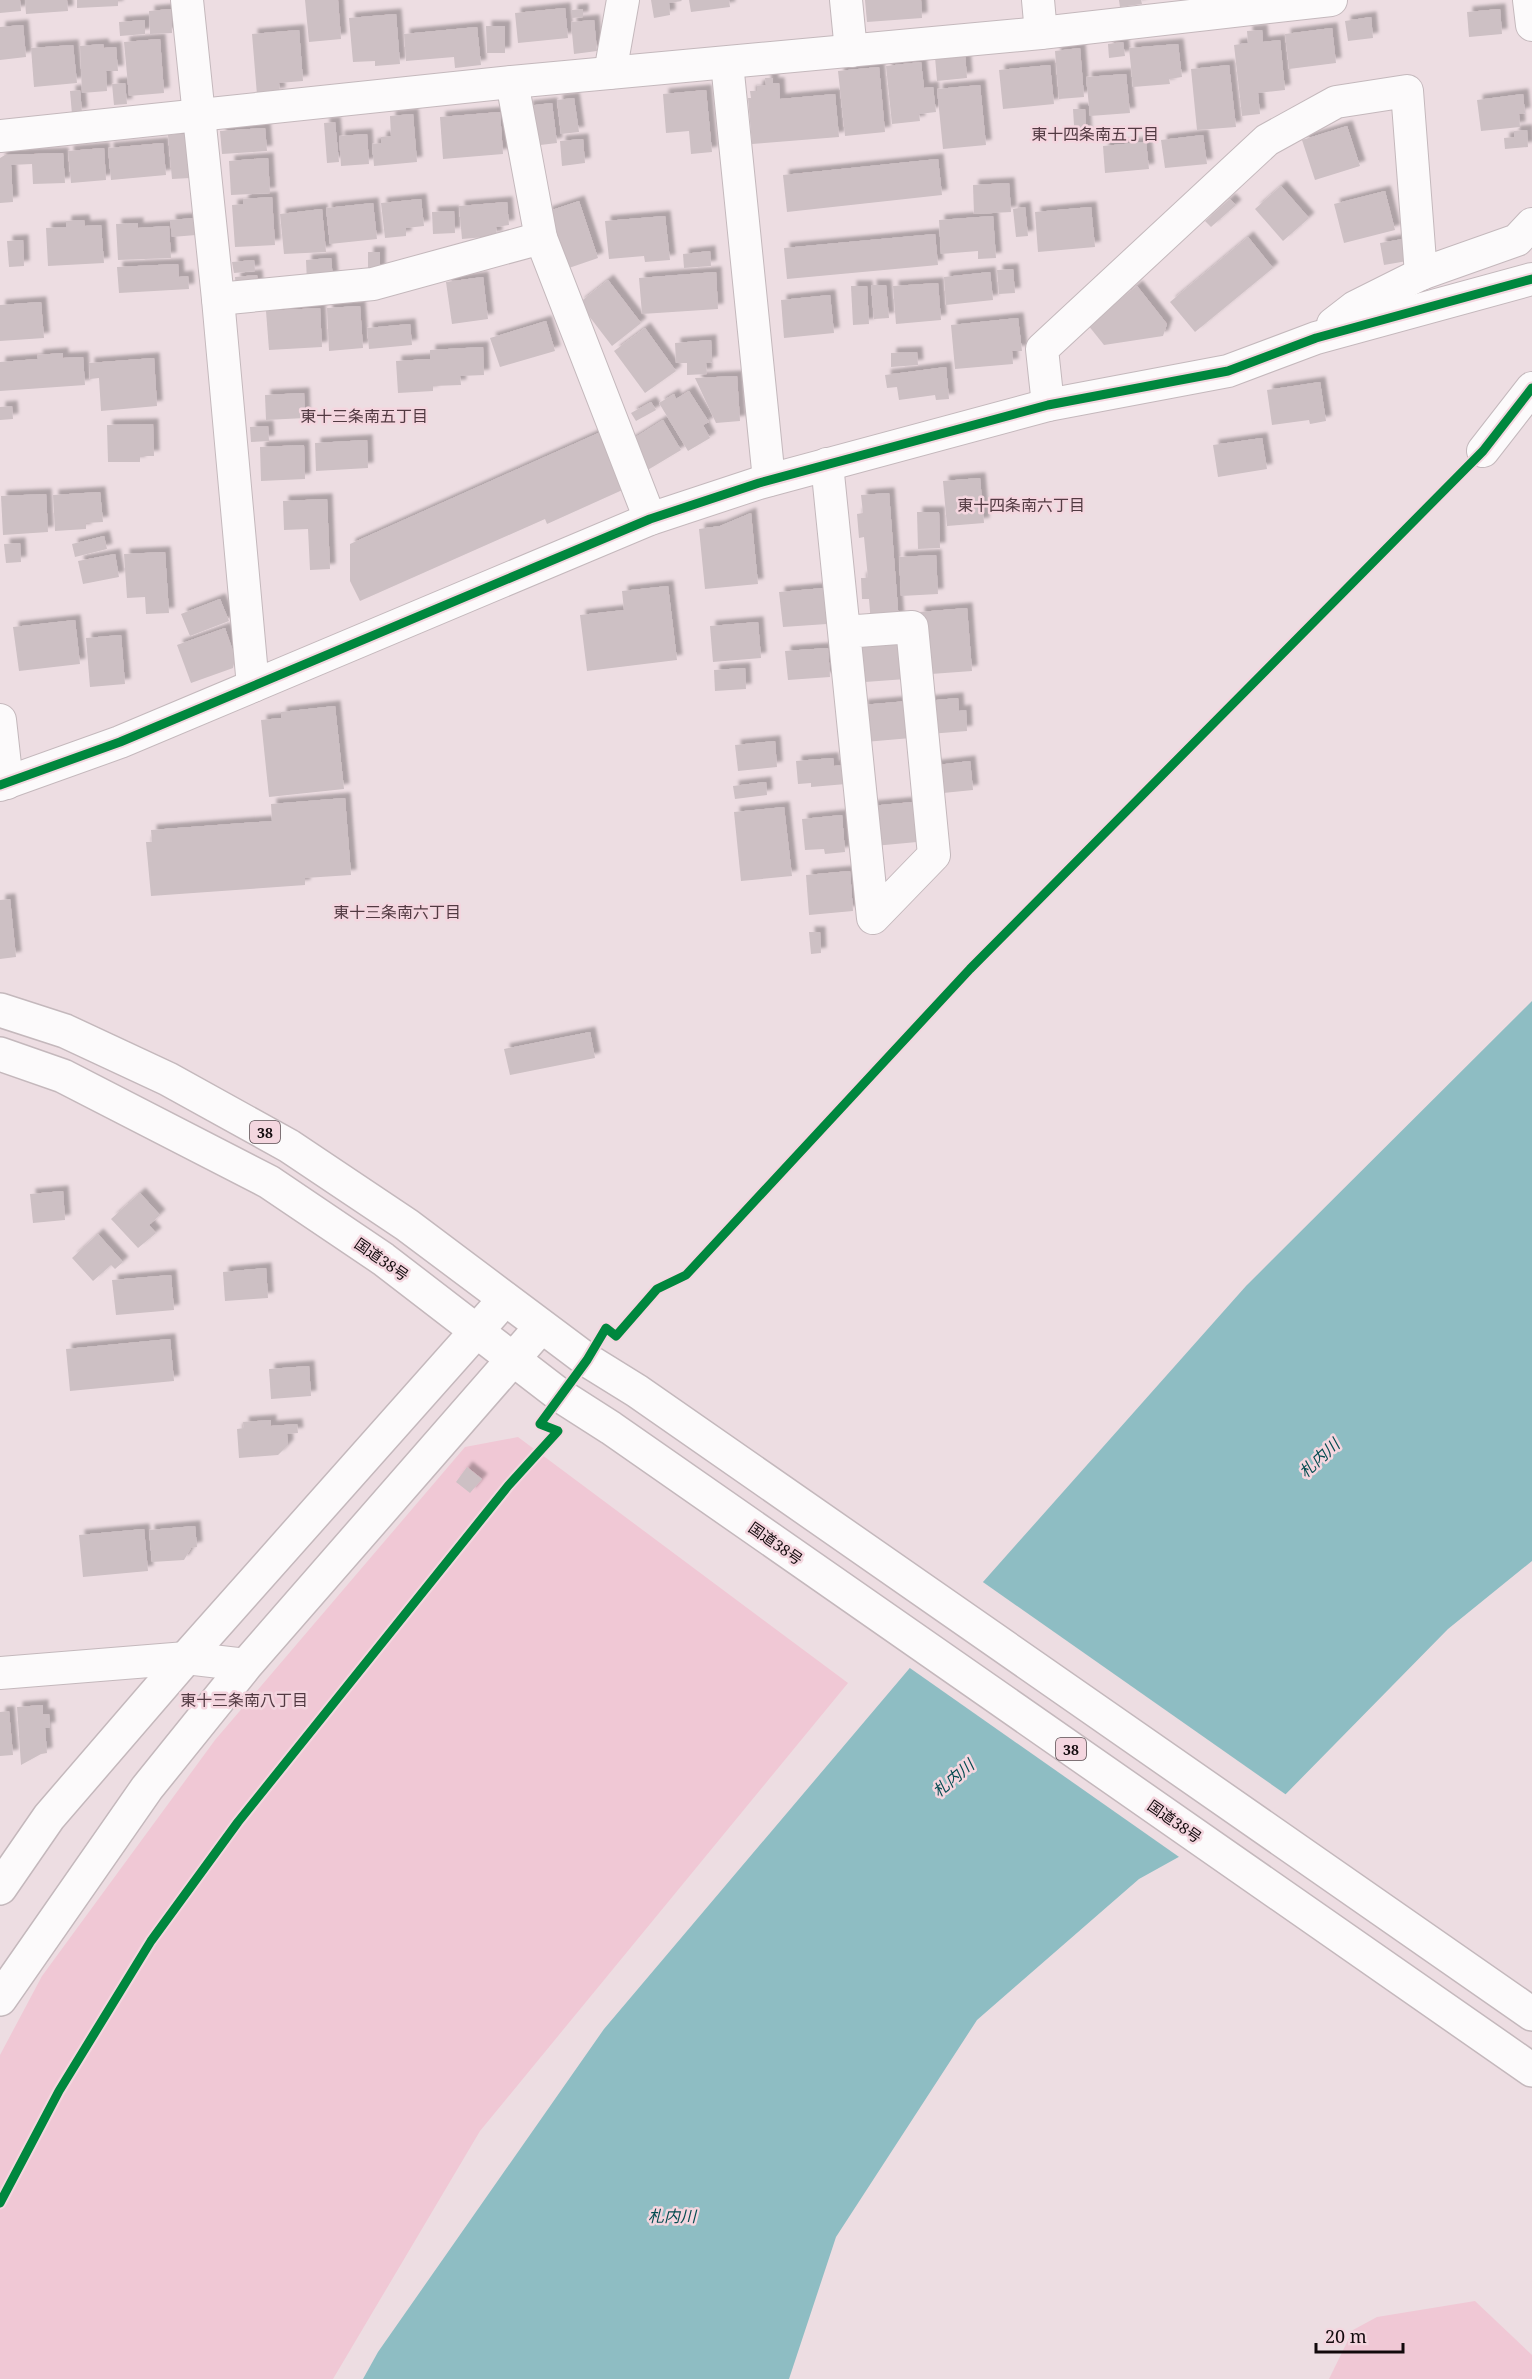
<svg xmlns="http://www.w3.org/2000/svg" width="1532" height="2379" viewBox="0 0 1532 2379" font-family="'Noto Serif','Noto Sans JP',serif">
<style>
.green{fill:#f0c8d5}
.water{fill:#8ebdc3}
.pier{fill:#eddde2}
.building{fill:#cdc0c4;filter:url(#shadow)}
.lines{fill:none;stroke-linecap:round;stroke-linejoin:round}
.street-casing{stroke:#c4b8bc;stroke-width:34}
.secondary-casing{stroke:#c4b8bc;stroke-width:36}
.highway-casing{stroke:#c4b8bc;stroke-width:36}
.street{stroke:#fcfafb;stroke-width:32}
.secondary{stroke:#fcfafb;stroke-width:33}
.highway{stroke:#fcfafb;stroke-width:33}
.cycleway-casing{stroke:#f4d6df;stroke-width:13}
.cycleway{stroke:#00873e;stroke-width:9}
.labels{text-anchor:middle;dominant-baseline:central;stroke-width:5;stroke-linejoin:round;paint-order:stroke}
.shield{fill:#f4d6df;stroke:#56464b;stroke-width:1.5}
.shield-label{font-size:14px;font-weight:bold;fill:#12090c}
.street-label{font-size:15px;fill:#12090c;stroke:#f4d6df}
.neighbourhood-label{font-size:16px;fill:#523a42;stroke:#f4d6df}
.water-label{font-size:16px;font-style:italic;fill:#044b50;stroke:#f4d6df}
</style>
<defs>
<filter id="shadow"><feDropShadow dx="5.5" dy="-5.5" stdDeviation="1.5" flood-color="#0004"/></filter>
</defs>
<rect width="100%" height="100%" fill="#eddde2"/>
<!-- green -->
<g class="green">
<path d="M518 1437 848 1683 480 2131 333 2379H0V2055L42 1976 215 1740 465 1447Z"/>
<path d="M1475 2301 1532 2355V2379H1329L1353 2330 1377 2317Z"/>
</g>
<!-- water -->
<path class="water" d="M1532 1001V1561L1448 1629 1278 1802 1139 1879 977 2020 836 2237 789 2379H363L378 2352 604 2029 975 1591 1246 1286Z"/>
<!-- pier -->
<path class="pier" d="M980 1580 1288 1796 1280 1805 1182 1859 907 1666Z"/>
<!-- building -->
<g class="building">
<path d="M0 0H20L21 11 0 13Z"/>
<path d="M25 0H67L68 11 26 14Z"/>
<path d="M77 0H118V6L77 8Z"/>
<path d="M305 0H338L341 39 309 42Z"/>
<path d="M651 0H681L682 1 669 3 670 15 654 18Z"/>
<path d="M689 0H729L730 7 691 12Z"/>
<path d="M865 0H921L922 18 867 22Z"/>
<path d="M1119 0H1141L1142 4 1120 7Z"/>
<path d="M565 8 568 38 518 43 515 13Z"/>
<path d="M171 9 172 33 150 34 149 11Z"/>
<path d="M583 9V17L572 18V10Z"/>
<path d="M1500 9 1502 34 1469 37 1467 12Z"/>
<path d="M396 14 400 64 375 66V61L353 62 349 18Z"/>
<path d="M1371 17 1373 38 1348 41 1345 21Z"/>
<path d="M145 20V34L120 36 119 22Z"/>
<path d="M594 20 597 51 574 54 571 22Z"/>
<path d="M23 25 26 57 0 60V27Z"/>
<path d="M486 26H505V53H487Z"/>
<path d="M477 27 481 65 455 68 454 57 406 61 404 34Z"/>
<path d="M1332 28 1336 63 1289 69 1285 34Z"/>
<path d="M299 30 303 81 279 83 280 93 257 95 252 34Z"/>
<path d="M1262 30 1263 42 1280 40 1285 90 1258 93 1260 114 1242 116 1234 45 1248 43 1247 31Z"/>
<path d="M160 39 164 93 129 96 124 42Z"/>
<path d="M1123 42 1125 56 1109 58 1108 44Z"/>
<path d="M103 44 104 48 116 47 118 71H106L107 91 82 93 80 46Z"/>
<path d="M1178 44 1182 77 1169 79 1170 84 1133 87 1129 48Z"/>
<path d="M73 45 77 83 34 87 31 48Z"/>
<path d="M1080 48 1084 97 1059 99 1055 51Z"/>
<path d="M965 54 967 78 937 81 935 57Z"/>
<path d="M921 62 924 88 933 87 936 112 919 114 920 121 892 124 886 66Z"/>
<path d="M1050 65 1054 104 1003 109 999 70Z"/>
<path d="M1229 65 1236 127 1197 130 1191 69Z"/>
<path d="M879 67 885 132 845 136 838 71Z"/>
<path d="M1126 74 1130 113 1090 116 1086 77Z"/>
<path d="M765 78H773V83H779L780 99 835 94 839 137 752 144 748 98H751L750 91H757V86L766 85Z"/>
<path d="M125 83 127 104 114 105 112 84Z"/>
<path d="M980 85 986 145 943 149 937 89Z"/>
<path d="M80 90 82 113 72 114 70 91Z"/>
<path d="M706 90 712 152 691 154 689 131 666 133 663 94Z"/>
<path d="M1523 94 1525 113 1519 114 1520 127 1481 131 1477 100Z"/>
<path d="M574 98 579 132 561 134 557 100Z"/>
<path d="M552 103 557 143 532 146 527 106Z"/>
<path d="M1073 109H1085L1087 141 1075 142Z"/>
<path d="M500 112 503 154 443 159 440 117Z"/>
<path d="M413 114 417 162 374 166 372 144 381 143V137L391 136 390 116Z"/>
<path d="M335 122 339 162 327 163 324 123Z"/>
<path d="M1347 126 1360 166 1315 180 1302 140Z"/>
<path d="M265 128 267 151 222 154 220 131Z"/>
<path d="M1527 130 1528 147 1505 149 1504 138 1514 137V131Z"/>
<path d="M186 134 190 178 172 179 168 135Z"/>
<path d="M367 134 369 164 341 166 339 136Z"/>
<path d="M1203 135 1207 164 1165 168 1161 140Z"/>
<path d="M583 139 585 163 562 166 560 141Z"/>
<path d="M1146 142 1149 169 1105 173 1103 146Z"/>
<path d="M163 143 166 175 111 180 108 148Z"/>
<path d="M104 148 106 180 71 183 68 151Z"/>
<path d="M63 153 65 183 33 184 32 164 11 165 13 202 0 203V158L5 155Z"/>
<path d="M268 158 270 193 231 195 229 161Z"/>
<path d="M938 159 942 195 787 212 783 175Z"/>
<path d="M1009 183 1011 212 974 214 973 185Z"/>
<path d="M1281 186 1309 218 1283 241 1255 209Z"/>
<path d="M1385 191 1395 230 1344 243 1334 204Z"/>
<path d="M272 197 275 245 235 247 232 205 243 204V199Z"/>
<path d="M421 199 424 226 406 228V236L385 238 381 203Z"/>
<path d="M1230 199 1236 205 1211 227 1205 221Z"/>
<path d="M579 201 598 258 566 269 546 212Z"/>
<path d="M507 202 509 225 496 227 497 236 462 239 459 206Z"/>
<path d="M373 203 377 239 330 244 326 208Z"/>
<path d="M1025 207 1028 236 1016 237 1013 209Z"/>
<path d="M1091 207 1095 247 1038 252 1035 212Z"/>
<path d="M322 209 326 252 284 254 280 214Z"/>
<path d="M454 211 455 233 433 234 432 212Z"/>
<path d="M665 216 670 260 645 262 644 256 609 259 605 221Z"/>
<path d="M993 216 996 258 978 259V251L941 254 939 220Z"/>
<path d="M195 218 196 235 172 237 170 220Z"/>
<path d="M84 220 85 226 101 225 104 263 48 266 46 228 66 227V221Z"/>
<path d="M138 223V228L169 226 171 258 118 260 116 224Z"/>
<path d="M935 234 938 265 787 279 784 248Z"/>
<path d="M1248 237 1273 268 1195 332 1170 302Z"/>
<path d="M1403 239 1407 261 1384 265 1380 243Z"/>
<path d="M23 240 24 266 9 267 7 241Z"/>
<path d="M710 251 711 266 684 268 683 254Z"/>
<rect x="368" y="252" width="12" height="24"/>
<path d="M331 258 333 279 307 282 306 260Z"/>
<path d="M254 260 255 271 234 273 232 262Z"/>
<path d="M178 264 179 277 188 276 189 289 119 293 117 267Z"/>
<path d="M1013 269 1015 293 999 294 997 270Z"/>
<path d="M716 272 718 309 642 314 639 278Z"/>
<path d="M990 272 993 300 946 305 944 277Z"/>
<path d="M257 275 258 288 236 290 235 277Z"/>
<path d="M483 277 488 319 452 324 446 282Z"/>
<path d="M608 280 641 323 612 346 579 303Z"/>
<path d="M938 283 941 320 896 324 893 286Z"/>
<path d="M871 285H886L889 318 874 319Z"/>
<path d="M851 286H867L869 324 853 325Z"/>
<path d="M1137 286 1167 324 1163 336 1104 345 1088 325Z"/>
<path d="M830 295 834 333 784 338 781 300Z"/>
<path d="M41 302 44 338 0 341V305Z"/>
<path d="M360 306 363 348 329 351 327 308Z"/>
<path d="M320 308 322 347 269 350 266 311Z"/>
<path d="M1018 318 1022 351H1012L1013 364 955 369 951 325Z"/>
<path d="M546 321 555 351 500 367 490 338Z"/>
<path d="M410 324 412 345 369 349 367 328Z"/>
<path d="M645 328 676 371 645 393 614 351Z"/>
<path d="M711 340 712 362 706 363 707 374 687 375V363H676L675 343Z"/>
<path d="M483 347 484 375 460 376 461 385 433 386V391L398 393 396 361 430 359V350Z"/>
<path d="M917 352 918 365 891 367V353Z"/>
<path d="M63 353V358L83 357 85 385 0 391V362L38 359 37 355Z"/>
<path d="M154 358 157 406 101 411 99 378 90 379 89 363Z"/>
<path d="M946 367 949 399 936 400 935 395 899 400 897 387 887 388 885 375Z"/>
<path d="M737 376 740 421 716 423 695 378Z"/>
<path d="M1320 382 1326 421 1310 424 1309 420 1272 425 1267 390Z"/>
<path d="M689 391 709 422 703 425 710 438 688 451 659 403 674 394 676 399Z"/>
<path d="M304 393 305 418 266 420 265 395Z"/>
<path d="M651 402 656 410 636 421 631 413Z"/>
<path d="M12 406 13 419 0 420V407Z"/>
<path d="M663 420 681 450 646 471 628 442Z"/>
<path d="M153 424 154 456H140V462H108L107 425Z"/>
<path d="M268 426 269 441 251 442 250 427Z"/>
<path d="M603 431 629 487 547 524 545 519 360 601 350 581V544Z"/>
<path d="M1262 438 1267 469 1218 477 1213 445Z"/>
<path d="M367 440 368 468 316 471 315 443Z"/>
<path d="M304 445 305 479 261 481 260 447Z"/>
<path d="M980 478 984 523 947 526 943 481Z"/>
<path d="M100 492 103 522 86 523V529L55 531 53 495Z"/>
<path d="M889 493 899 622 871 624 869 599H862L861 578H868L864 537 859 538 857 514 863 513 861 495Z"/>
<path d="M46 494 48 532 3 535 1 496Z"/>
<path d="M327 499 330 569 310 570 308 529 284 530 283 501Z"/>
<path d="M917 512H939L940 548 918 549Z"/>
<path d="M751 513 758 584 705 589 699 529 720 526Z"/>
<path d="M104 536 107 549 75 557 72 544Z"/>
<path d="M20 543 21 562 6 563 4 544Z"/>
<path d="M165 552 169 613 146 614 145 597 127 598 124 554Z"/>
<path d="M115 554 119 577 83 584 78 561Z"/>
<path d="M936 555 938 594 901 596 899 557Z"/>
<path d="M668 586 677 660 587 671 580 615 624 610 622 591Z"/>
<path d="M824 588 827 624 783 627 779 592Z"/>
<path d="M220 599 229 621 190 636 181 614Z"/>
<path d="M967 608 972 671 931 674 922 649 919 612Z"/>
<path d="M75 620 80 664 19 671 13 627Z"/>
<path d="M758 622 761 658 713 662 710 626Z"/>
<path d="M225 628 235 657 233 668 191 683 177 645Z"/>
<path d="M121 635 125 684 90 687 86 638Z"/>
<path d="M902 640 906 679 865 682 861 644Z"/>
<path d="M828 648 830 677 788 680 785 651Z"/>
<path d="M745 668 746 689 715 691 714 670Z"/>
<path d="M958 698 959 711 966 710 967 731 929 734 926 701Z"/>
<path d="M908 701 911 738 865 742 862 705Z"/>
<path d="M335 706 344 789 269 797 261 720 281 718V712Z"/>
<path d="M775 741 777 767 738 771 735 745Z"/>
<path d="M833 758 834 766 844 765 846 784 811 787V783L798 784 796 761Z"/>
<path d="M970 761 973 790 933 794 929 766Z"/>
<path d="M766 782 767 795 735 799 733 786Z"/>
<path d="M345 798 351 875 305 878V885L151 896 146 842H152L151 830 272 821 271 804Z"/>
<path d="M913 802 917 842 874 846 870 806Z"/>
<path d="M784 807 792 876 741 881 734 812Z"/>
<path d="M842 815 845 852 825 854 824 849 805 850 802 819Z"/>
<path d="M850 871 853 911 809 915 806 875Z"/>
<path d="M10 899 16 957 0 959V900Z"/>
<path d="M809 932H820L821 953 811 954Z"/>
<path d="M590 1032 595 1058 510 1075 504 1049Z"/>
<path d="M63 1191 65 1220 33 1223 30 1194Z"/>
<path d="M140 1193 160 1215 149 1225 156 1233 138 1248 111 1219Z"/>
<path d="M98 1234 123 1262 115 1269 111 1265 93 1281 72 1258Z"/>
<path d="M266 1268 268 1298 225 1301 223 1272Z"/>
<path d="M171 1275 174 1310 116 1315 112 1280Z"/>
<path d="M170 1339 174 1381 70 1391 66 1349Z"/>
<path d="M309 1366 311 1396 271 1399 269 1369Z"/>
<path d="M271 1420V1426L297 1424 298 1433 287 1434 288 1445 278 1455 239 1458 237 1429 244 1428 243 1422Z"/>
<path d="M467 1467 482 1479 470 1493 456 1482Z"/>
<path d="M195 1526 197 1547 191 1548 184 1560 152 1562 149 1530Z"/>
<path d="M144 1529 148 1571 83 1577 79 1535Z"/>
<path d="M43 1705V1714H49L50 1728H45L47 1753 41 1754 21 1765 17 1707Z"/>
<path d="M9 1711 13 1755 0 1756V1712Z"/>
</g>
<g class="lines">
<defs>
<g id="street">
<path d="M187 0 218 299 253 686"/>
<path d="M846 0 851 51"/>
<path d="M1038 0 1041 33"/>
<path d="M1529 0 1532 25"/>
<path d="M727 63 769 480"/>
<path d="M610 73 623 0"/>
<path d="M512 82 541 238 650 519"/>
<path d="M0 136 512 82 1041 33 1331 0"/>
<path d="M218 299 373 284 541 238"/>
<path d="M1333 324 1355 307 1421 274 1517 240 1532 224"/>
<path d="M1048 405 1042 349 1267 140 1336 102 1407 91 1421 274"/>
<path d="M1483 451 1532 388"/>
<path d="M827 464 873 918 934 855 912 627 844 632"/>
<path d="M0 720 7 783"/>
<path d="M0 785 120 742 650 519 759 483 1048 405 1228 371 1316 338 1532 279"/>
<path d="M0 1673 186 1658 246 1665"/>
</g>
<g id="secondary">
<path d="M0 1888 49 1817 186 1658 505 1299"/>
<path d="M0 1999 147 1788 246 1665 541 1327"/>
</g>
<g id="highway">
<path d="M0 1010 65 1031 168 1079 289 1146 407 1225 587 1360 637 1391 1532 2014"/>
<path d="M0 1054 63 1076 269 1182 383 1259 561 1396 611 1428 1532 2070"/>
</g>
</defs>
<!-- street casing -->
<use href="#street" class="street-casing"/>
<!-- secondary casing -->
<use href="#secondary" class="secondary-casing"/>
<!-- highway casing -->
<use href="#highway" class="highway-casing"/>
<!-- street -->
<use href="#street" class="street"/>
<!-- secondary -->
<use href="#secondary" class="secondary"/>
<!-- highway -->
<use href="#highway" class="highway"/>
<defs>
<g id="cycleway">
<path d="M0 785 120 742 650 519 759 483 1048 405 1228 371 1316 338 1532 279"/>
<path d="M0 2203 59 2091 151 1941 238 1822 508 1486 558 1431 540 1424 587 1360 606 1328 616 1336 657 1289 686 1275 970 969 1483 451 1532 388"/>
</g>
</defs>
<!-- cycleway casing -->
<use href="#cycleway" class="cycleway-casing"/>
<!-- cycleway -->
<use href="#cycleway" class="cycleway"/>
</g>
<g class="labels">
<!-- shield labels -->
<g class="shield">
<rect x="250" y="1121" width="30" height="22" rx="4.5"/>
<rect x="1056" y="1738" width="30" height="22" rx="4.5"/>
</g>
<g class="shield-label">
<text x="265" y="1132">38</text>
<text x="1071" y="1749">38</text>
</g>
<!-- street labels -->
<g class="street-label">
<text transform="translate(382 1259) rotate(35)">国道38号</text>
<text transform="translate(776 1543) rotate(35)">国道38号</text>
<text transform="translate(1175 1821) rotate(35)">国道38号</text>
</g>
<!-- neighbourhood labels -->
<g class="neighbourhood-label">
<text x="1095" y="134">東十四条南五丁目</text>
<text x="364" y="416">東十三条南五丁目</text>
<text x="1021" y="505">東十四条南六丁目</text>
<text x="397" y="912">東十三条南六丁目</text>
<text x="244" y="1700">東十三条南八丁目</text>
</g>
<!-- water labels -->
<g class="water-label">
<text transform="translate(1319 1458) rotate(-43)">札内川</text>
<text transform="translate(953 1778) rotate(-40)">札内川</text>
<text x="672" y="2216">札内川</text>
</g>
</g>
<!-- scale -->
<path d="M1316 2343v9h87v-9" fill="none" stroke="#12090c" stroke-width="3"/>
<text x="1325" y="2343" font-size="18" fill="#12090c" stroke="#f4d6df" stroke-width="4.5" paint-order="stroke">20 m</text>
</svg>
